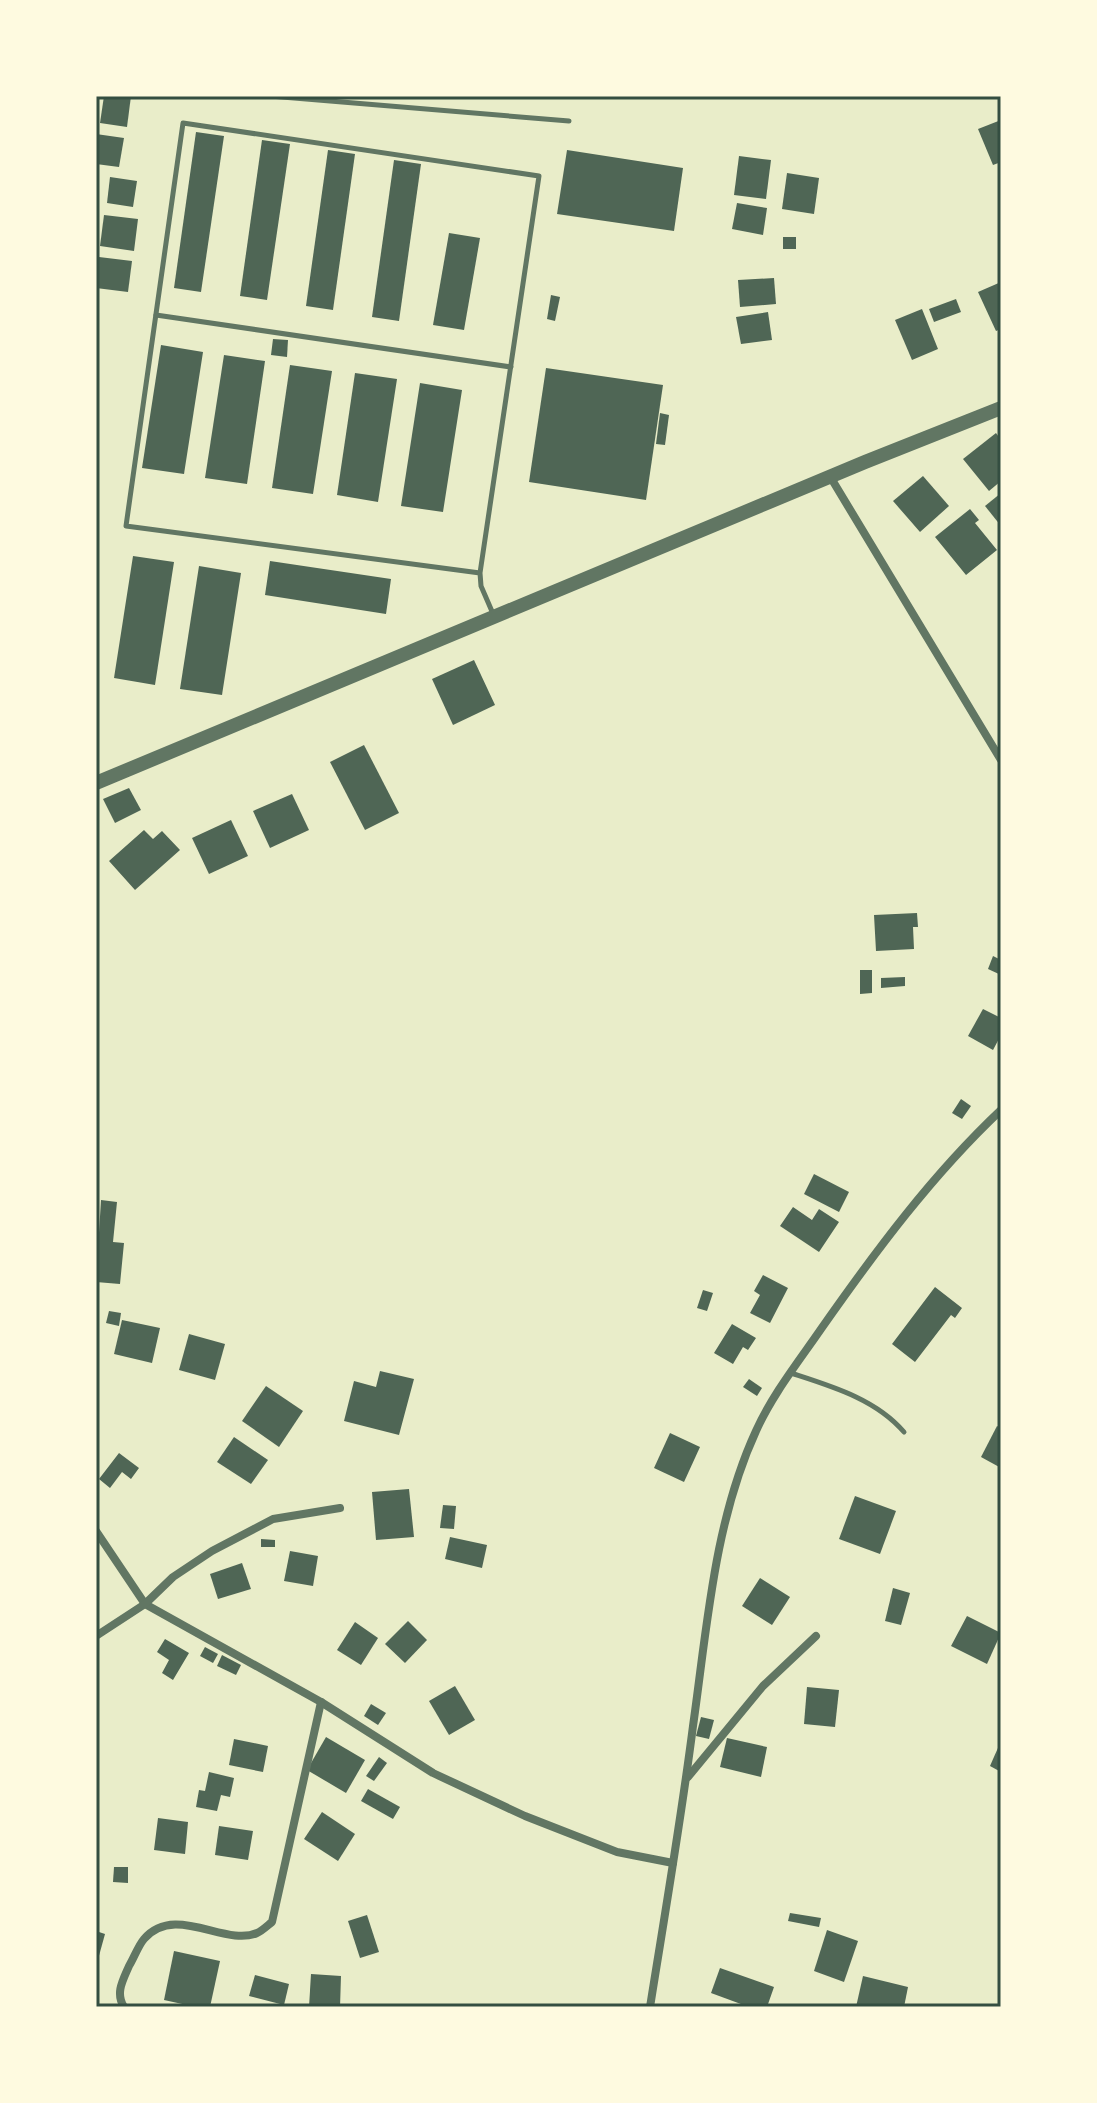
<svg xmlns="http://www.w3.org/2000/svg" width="1097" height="2103" viewBox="0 0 1097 2103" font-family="Rubik,sans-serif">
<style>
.building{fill:#4f6655}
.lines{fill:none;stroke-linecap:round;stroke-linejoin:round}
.service{stroke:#617663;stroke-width:5}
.minor{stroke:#617663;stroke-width:8}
.tertiary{stroke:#617663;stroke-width:14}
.neatline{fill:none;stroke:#344e41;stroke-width:3}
</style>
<rect width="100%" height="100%" fill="#e9edc9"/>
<!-- building -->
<g class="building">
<path d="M104 96H131L127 127 100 123Z"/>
<path d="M1001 120V162L993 165 978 129Z"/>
<path d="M196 132 224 136 201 292 174 288Z"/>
<path d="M96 134 124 138 119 167 96 164Z"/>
<path d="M262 140 290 144 267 300 240 296Z"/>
<path d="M328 150 355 154 333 310 306 306Z"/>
<path d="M567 150 683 168 674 231 557 214Z"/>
<path d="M739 156 771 160 766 199 734 195Z"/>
<path d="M394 160 421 164 399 321 372 317Z"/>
<path d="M787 173 819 178 814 214 782 209Z"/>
<path d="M110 177 137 181 133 207 107 203Z"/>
<path d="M737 203 767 208 763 235 732 229Z"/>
<path d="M104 215 138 219 134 251 100 246Z"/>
<path d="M449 233 480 238 464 330 433 325Z"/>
<rect x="783" y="237" width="13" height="12"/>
<path d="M99 257 132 261 128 292 96 288Z"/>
<path d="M774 278 776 304 740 307 738 280Z"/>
<path d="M1001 282V329L996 331 978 292Z"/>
<path d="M551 295 560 297 555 321 547 319Z"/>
<path d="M956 299 961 312 934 322 929 309Z"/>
<path d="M922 309 938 349 912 360 895 320Z"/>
<path d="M768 312 772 340 741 344 736 317Z"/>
<path d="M273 339 288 340 287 357 271 355Z"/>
<path d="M161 345 203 352 184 474 142 468Z"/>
<path d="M224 355 265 361 247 484 205 478Z"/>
<path d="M290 365 332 371 313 494 272 488Z"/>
<path d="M546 368 663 385 646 500 529 482Z"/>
<path d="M355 373 397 379 378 502 337 495Z"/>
<path d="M420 383 462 390 443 512 401 506Z"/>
<path d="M660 413 669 415 665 445 656 444Z"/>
<path d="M996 433 1001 440V481L989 491 963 459Z"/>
<path d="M923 476 949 506 920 532 893 501Z"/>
<path d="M1001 493V526L985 506Z"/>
<path d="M970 509 979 520 975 523 997 550 966 575 935 537Z"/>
<path d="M133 556 174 562 155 685 114 678Z"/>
<path d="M270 561 391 579 386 614 265 595Z"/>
<path d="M199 566 241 573 222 695 180 689Z"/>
<path d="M474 660 495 705 453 725 432 679Z"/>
<path d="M364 745 399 813 365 830 330 762Z"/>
<path d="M129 788 141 810 115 823 103 799Z"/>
<path d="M292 794 309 830 270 848 253 811Z"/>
<path d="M231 820 248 856 209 874 192 838Z"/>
<path d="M144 830 153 839 162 831 180 850 135 890 109 861Z"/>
<path d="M917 913 918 927H913L914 949 876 951 874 915Z"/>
<path d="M993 956 1001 960V975L988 969Z"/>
<path d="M860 970H872V993L860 994Z"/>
<path d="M905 977V986L881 988V978Z"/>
<path d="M983 1009 1001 1018V1035L993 1050 968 1036Z"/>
<path d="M961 1099 971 1106 962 1119 952 1113Z"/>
<path d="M814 1174 849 1192 839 1212 804 1194Z"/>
<path d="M101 1200 117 1202 113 1242 124 1243 120 1284 96 1282Z"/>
<path d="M793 1207 812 1220 819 1209 839 1222 819 1252 780 1226Z"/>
<path d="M763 1275 788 1288 770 1323 750 1313 760 1295 754 1291Z"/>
<path d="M935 1287 962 1308 955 1318 951 1315 915 1362 892 1344Z"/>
<path d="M703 1290 713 1293 707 1311 697 1308Z"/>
<path d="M109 1311 121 1313 119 1326 106 1323Z"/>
<path d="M122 1320 160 1328 152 1363 114 1354Z"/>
<path d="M732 1324 756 1338 748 1350 743 1347 733 1364 714 1353Z"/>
<path d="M189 1334 225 1344 215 1380 179 1370Z"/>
<path d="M380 1371 414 1379 399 1435 344 1421 354 1381 376 1387Z"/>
<path d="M749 1379 762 1388 757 1396 743 1387Z"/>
<path d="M266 1386 303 1411 279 1447 242 1421Z"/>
<path d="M997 1426 1001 1428V1468L981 1457Z"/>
<path d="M670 1433 700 1447 684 1482 654 1468Z"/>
<path d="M234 1437 268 1460 251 1484 217 1462Z"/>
<path d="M119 1453 139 1468 131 1479 122 1472 110 1488 99 1479Z"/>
<path d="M409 1489 414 1537 376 1540 372 1492Z"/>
<path d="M855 1496 896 1511 880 1554 839 1539Z"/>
<path d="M443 1505 456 1506 454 1529 440 1528Z"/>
<path d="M450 1537 487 1545 482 1568 445 1559Z"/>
<path d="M261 1539 275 1540V1547H261Z"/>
<path d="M290 1551 318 1556 313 1586 284 1581Z"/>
<path d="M242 1563 251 1589 218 1599 210 1574Z"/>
<path d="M760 1578 790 1597 772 1625 742 1606Z"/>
<path d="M893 1588 910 1593 901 1625 885 1621Z"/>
<path d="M967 1616 1001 1633 987 1664 951 1646Z"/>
<path d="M408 1621 427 1640 405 1663 385 1644Z"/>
<path d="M355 1622 378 1638 361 1665 337 1650Z"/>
<path d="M165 1639 189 1653 173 1680 162 1673 169 1660 157 1652Z"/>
<path d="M205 1647 218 1654 213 1663 200 1656Z"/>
<path d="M222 1655 241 1665 236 1675 217 1666Z"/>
<path d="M455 1686 475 1720 449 1735 429 1701Z"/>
<path d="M807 1687 839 1690 835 1727 804 1724Z"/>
<path d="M371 1704 386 1713 378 1725 364 1716Z"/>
<path d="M701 1717 714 1720 709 1739 696 1736Z"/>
<path d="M326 1737 365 1760 346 1793 307 1770Z"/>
<path d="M727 1738 767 1747 761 1777 720 1767Z"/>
<path d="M234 1739 268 1746 263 1772 229 1765Z"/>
<path d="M1001 1741V1772L990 1766Z"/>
<path d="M379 1757 387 1763 374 1781 366 1776Z"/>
<path d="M209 1772 234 1778 230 1797 221 1795 217 1811 196 1807 199 1790 205 1791Z"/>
<path d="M368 1789 400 1807 393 1819 361 1801Z"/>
<path d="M322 1812 355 1834 338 1861 304 1839Z"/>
<path d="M158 1818 188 1822 185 1854 154 1850Z"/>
<path d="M219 1826 253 1831 248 1860 215 1855Z"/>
<path d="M114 1867H128V1883L113 1882Z"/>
<path d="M790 1913 821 1918 819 1927 788 1921Z"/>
<path d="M367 1915 379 1952 360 1958 348 1921Z"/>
<path d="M827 1930 858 1941 844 1982 814 1971Z"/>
<path d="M96 1931 105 1934 97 1963H96Z"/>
<path d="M174 1951 220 1961 210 2007H196L164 2000Z"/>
<path d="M720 1968 774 1987 767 2007H749L711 1993Z"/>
<path d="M311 1974 341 1976 340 2007H309Z"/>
<path d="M255 1975 289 1984 284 2005 249 1996Z"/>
<path d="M863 1976 908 1987 904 2007H856Z"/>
</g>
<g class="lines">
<!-- service -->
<g class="service">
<path d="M270 96 569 121"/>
<path d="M156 315 511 367"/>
<path d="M480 573 126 526 183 123 539 176 480 573 481 586 494 616"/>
<path d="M791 1373C831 1386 876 1399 904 1432"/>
</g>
<!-- minor -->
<g class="minor">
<path d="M831 478 1001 760"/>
<path d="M96 1531 145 1604 321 1702 433 1773 525 1816 617 1852 673 1863"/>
<path d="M96 1636 145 1604 173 1577 212 1551 273 1519 340 1508"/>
<path d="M688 1777 763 1686 816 1636"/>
<path d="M124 2007C115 1993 123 1980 129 1966 134 1958 138 1946 144 1939 175 1903 225 1947 257 1933 262 1931 268 1925 272 1922L321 1702"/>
<path d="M650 2007C665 1913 681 1820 693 1726 707 1628 714 1522 756 1431 772 1395 799 1361 821 1329 875 1252 932 1175 1001 1110"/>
</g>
<!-- tertiary -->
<path class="tertiary" d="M96 783 865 462 1001 408"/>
</g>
<!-- border -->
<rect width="1097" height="2103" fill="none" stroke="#fefae0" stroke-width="196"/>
<rect x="98" y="98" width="901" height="1907" class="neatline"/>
</svg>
